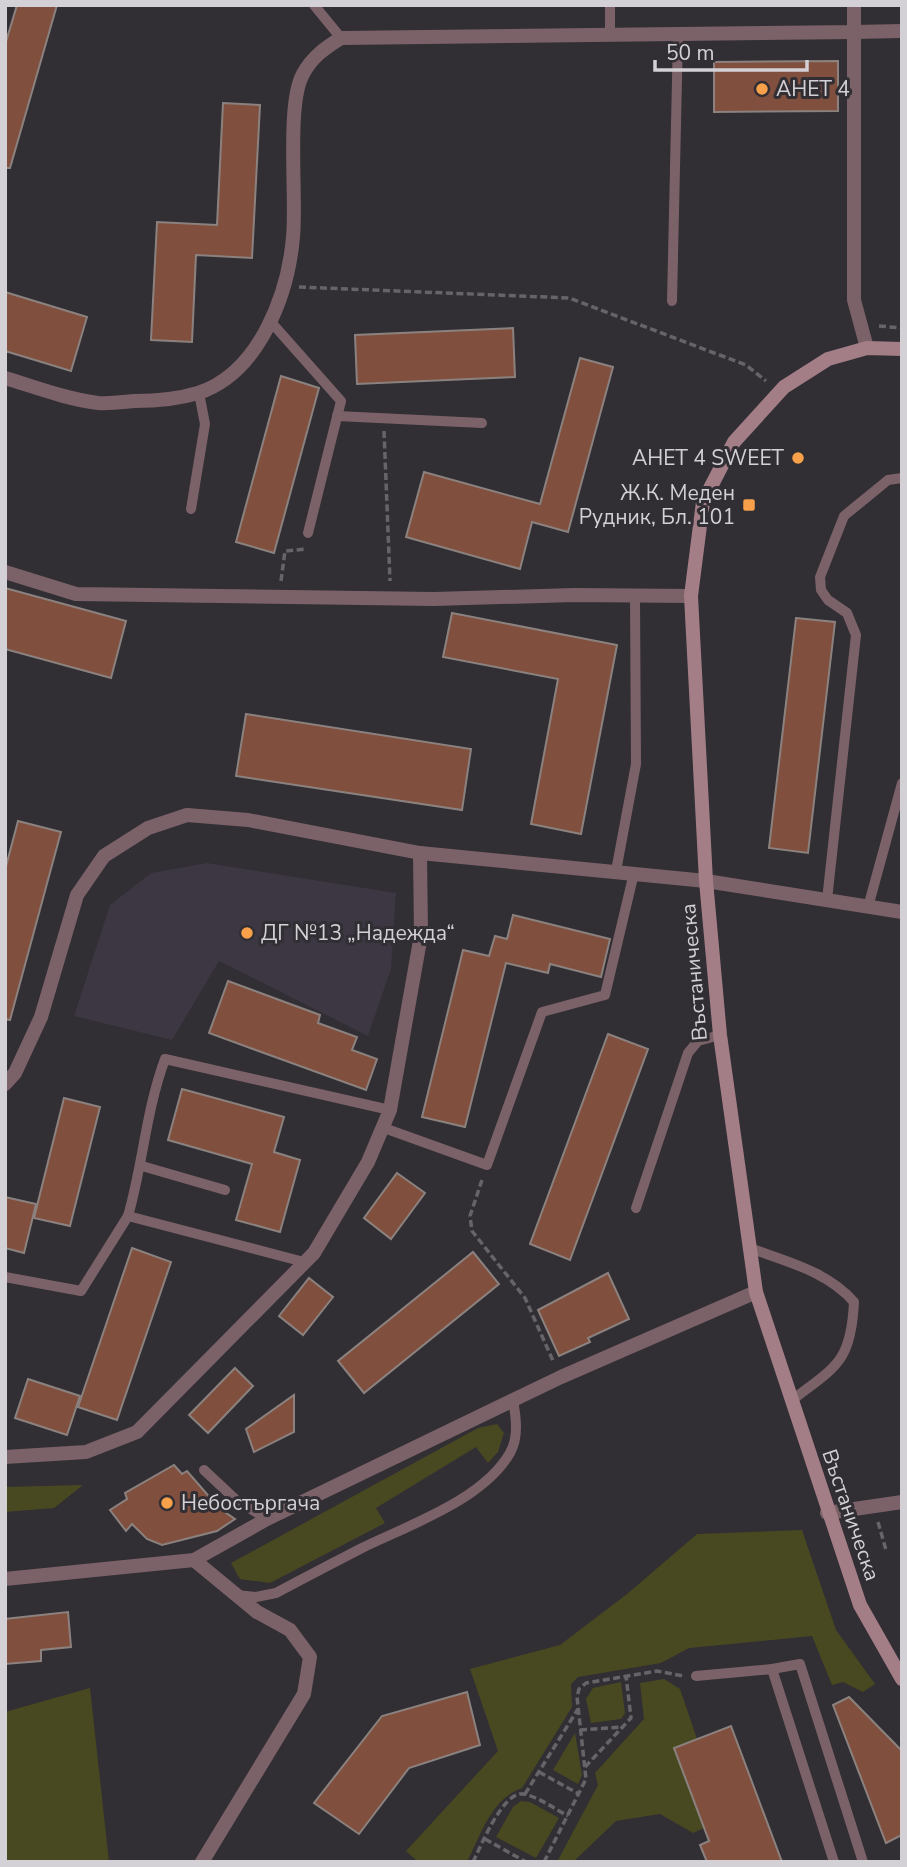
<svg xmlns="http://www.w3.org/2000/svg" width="907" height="1867" viewBox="0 0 907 1867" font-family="'Nunito Sans',sans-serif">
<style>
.built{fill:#3c3742}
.green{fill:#494921}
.building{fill:#814f3e;stroke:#8b827f;stroke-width:2}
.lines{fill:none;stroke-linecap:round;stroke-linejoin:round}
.path{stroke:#676469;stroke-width:3.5;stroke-dasharray:7 3.5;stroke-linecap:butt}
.lane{stroke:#7b6268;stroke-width:10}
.street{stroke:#7b6268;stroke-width:14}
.secondary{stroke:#a47e87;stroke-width:14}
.poi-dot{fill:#f8a14a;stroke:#312e34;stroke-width:2.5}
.labels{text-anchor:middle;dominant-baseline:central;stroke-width:6;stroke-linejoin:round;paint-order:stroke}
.poi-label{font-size:21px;fill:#d3d1d5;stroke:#312e34;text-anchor:start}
.street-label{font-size:21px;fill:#d3d1d5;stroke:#312e34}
</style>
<rect width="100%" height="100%" fill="#312e34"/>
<!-- built -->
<path class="built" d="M207 863 396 893 391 969 368 1036 219 961 172 1040 74 1016 110 905 151 873Z"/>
<!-- green -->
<g class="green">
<path d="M497 1424 504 1433 498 1452 488 1463 476 1447 376 1508 385 1523 270 1583 240 1579 231 1563 478 1428Z"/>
<path d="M83 1485 54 1508 5 1512V1487Z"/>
<path d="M802 1530 836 1630 875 1684 863 1692 843 1682 832 1685 812 1636 689 1648 661 1663 578 1677 571 1684 572 1707 522 1788C491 1799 481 1835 467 1862H418L406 1851 498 1751 470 1669 560 1645 627 1594 697 1534Z"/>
<path d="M664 1679 680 1689 697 1739 674 1748 704 1828 693 1833 660 1814 616 1821 573 1862H557L598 1785 595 1773 644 1719 640 1683Z"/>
<path d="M621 1682 625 1713 621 1719 591 1723 586 1699 593 1688Z"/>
<path d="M90 1688 109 1862H5V1712Z"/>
<path d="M575 1733 582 1775 578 1784 553 1770Z"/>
<path d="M521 1801 530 1802 559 1818 536 1858 496 1837 513 1807Z"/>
</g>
<!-- building -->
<g class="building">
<path d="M17 5H57L10 168H5V45Z"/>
<path d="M838 61V111L714 112V62Z"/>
<path d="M223 103 260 105 252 258 196 255 192 342 151 340 157 222 217 225Z"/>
<path d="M5 292 87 317 71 371 5 351Z"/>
<path d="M513 328 515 377 357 384 355 335Z"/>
<path d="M580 358 613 367 568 532 532 522 520 569 406 537 424 472 540 504Z"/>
<path d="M281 376 319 388 274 553 236 542Z"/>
<path d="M5 588 126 621 111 678 5 649Z"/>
<path d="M452 613 617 645 581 834 531 824 558 679 443 657Z"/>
<path d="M796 618 835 622 808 853 769 848Z"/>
<path d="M246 714 471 749 462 810 236 776Z"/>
<path d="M18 821 61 832 10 1020 5 1019V870Z"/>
<path d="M513 915 610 939 601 977 550 964 548 973 506 963 465 1127 422 1117 463 950 489 956 495 936 507 939Z"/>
<path d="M228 981 320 1015 318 1023 357 1037 352 1050 377 1059 366 1090 209 1033Z"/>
<path d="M608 1034 648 1049 570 1260 530 1244Z"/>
<path d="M182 1089 284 1117 274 1152 300 1160 280 1232 236 1220 252 1164 168 1140Z"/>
<path d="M64 1098 100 1107 70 1226 34 1218Z"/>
<path d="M397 1173 425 1193 391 1239 364 1218Z"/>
<path d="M5 1197 36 1204 24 1253 5 1248Z"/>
<path d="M132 1248 171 1262 117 1420 78 1407Z"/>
<path d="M473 1252 499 1284 364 1393 338 1361Z"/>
<path d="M608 1273 629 1319 588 1338 590 1342 559 1356 538 1310Z"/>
<path d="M309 1278 333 1297 303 1335 279 1316Z"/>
<path d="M235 1368 253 1386 208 1433 189 1415Z"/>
<path d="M28 1379 80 1396 67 1435 15 1418Z"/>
<path d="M294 1395V1432L254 1452 246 1429Z"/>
<path d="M174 1465 182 1474 187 1471 219 1508 235 1519 217 1531 162 1545 147 1539 132 1524 126 1531 110 1510 127 1499 125 1493Z"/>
<path d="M68 1612 71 1647 41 1650V1661L5 1664V1619Z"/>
<path d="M467 1692 480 1745 409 1768 359 1834 314 1803 382 1716Z"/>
<path d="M849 1697 902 1751V1835L886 1843 833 1705Z"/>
<path d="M731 1726 782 1862H707L700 1845 709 1841 674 1748Z"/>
</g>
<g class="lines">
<!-- path -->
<g class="path">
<path d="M299 287 569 298 746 365 766 381"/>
<path d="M879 326 902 328"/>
<path d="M384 431 390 581"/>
<path d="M281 581 285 551 306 549"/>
<path d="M482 1180 470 1216 472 1231 525 1298 554 1363"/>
<path d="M878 1522 886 1550"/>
<path d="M580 1730 623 1727"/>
<path d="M585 1767 631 1718 626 1676"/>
<path d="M539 1772 579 1794"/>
<path d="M525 1794 578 1709"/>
<path d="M485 1839 526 1862"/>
<path d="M473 1862C481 1846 503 1791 523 1794 537 1796 555 1809 568 1816"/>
<path d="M544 1862 586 1779 577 1697 579 1689 586 1683 657 1671 683 1676"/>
</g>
<!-- lane -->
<g class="lane">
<path d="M314 5 341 38"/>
<path d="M610 5V36"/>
<path d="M672 301 678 35"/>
<path d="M271 322 341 401 308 533"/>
<path d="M337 416 482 423"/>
<path d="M191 509 205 424 199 393"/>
<path d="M616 871 636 764 635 597"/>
<path d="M827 900 856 635 847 613 828 600 821 590 820 577 844 516 888 480 902 478"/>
<path d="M868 907 902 783"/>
<path d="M384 1128 487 1165 542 1012 605 995 634 873"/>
<path d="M142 1166 225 1190"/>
<path d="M636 1208 688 1053 698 1041 720 1035"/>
<path d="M128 1216C143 1164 146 1110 165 1059L390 1110"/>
<path d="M750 1248C787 1262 827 1271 854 1302 851 1363 836 1366 791 1401"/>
<path d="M5 1277 81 1291 128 1216 304 1262"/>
<path d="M204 1470 236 1500 267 1519"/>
<path d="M236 1595 256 1597 276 1593C304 1578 333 1563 362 1548 409 1525 483 1500 510 1453 519 1437 516 1417 513 1400"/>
<path d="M772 1669 800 1664 863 1862"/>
<path d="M696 1676 772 1669 834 1862"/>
</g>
<!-- street -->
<g class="street">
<path d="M867 348 854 300V32L902 31"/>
<path d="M5 378C35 387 66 399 98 403 110 404 123 402 135 401 156 401 178 399 198 393 259 373 288 295 293 237 297 199 286 104 303 74 312 57 325 48 341 38L854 32V5"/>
<path d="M5 572 76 594 434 599 574 595 691 596"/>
<path d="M5 1084 15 1073 41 1017 77 895 104 856 148 828 187 815 248 820 420 853 706 881 902 912"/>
<path d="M5 1457 86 1452 137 1432 314 1253 368 1162 390 1110 421 935 420 853"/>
<path d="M827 1513 902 1502"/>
<path d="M194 1560 257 1612 290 1630 310 1657 304 1694 202 1862"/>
<path d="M5 1579 194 1560 267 1519 561 1377 756 1292"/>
</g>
<!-- secondary -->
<path class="secondary" d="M902 349 867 348 828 359 784 387 734 442 703 502 691 596 706 881 720 1035 756 1292 860 1605 902 1679"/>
</g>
<!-- markers -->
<g class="poi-dot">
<circle cx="762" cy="89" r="7"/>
<circle cx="798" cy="458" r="7"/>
<rect x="742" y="498" width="14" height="14" rx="3.5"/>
<circle cx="247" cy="933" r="7"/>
<circle cx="167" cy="1503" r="7"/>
</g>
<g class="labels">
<!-- poi labels -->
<g class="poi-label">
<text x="776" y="89">АНЕТ 4</text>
<text x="784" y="458" text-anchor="end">АНЕТ 4 SWEET</text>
<text x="735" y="493" text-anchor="end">Ж.К. Меден<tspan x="735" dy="24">Рудник, Бл. 101</tspan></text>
<text x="261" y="933">ДГ №13 „Надежда“</text>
<text x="181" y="1503">Небостъргача</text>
</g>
<!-- street labels -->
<g class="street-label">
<text transform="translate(694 972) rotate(-95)">Въстаническа</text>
<text transform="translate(851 1515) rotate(71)">Въстаническа</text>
</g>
</g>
<!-- border -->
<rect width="907" height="1867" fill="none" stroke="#d3d1d5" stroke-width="14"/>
<!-- scale -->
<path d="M655 60v10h152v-10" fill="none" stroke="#d3d1d5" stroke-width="3.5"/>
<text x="666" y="60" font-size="21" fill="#d3d1d5" stroke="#312e34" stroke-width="5" paint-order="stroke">50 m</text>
</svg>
